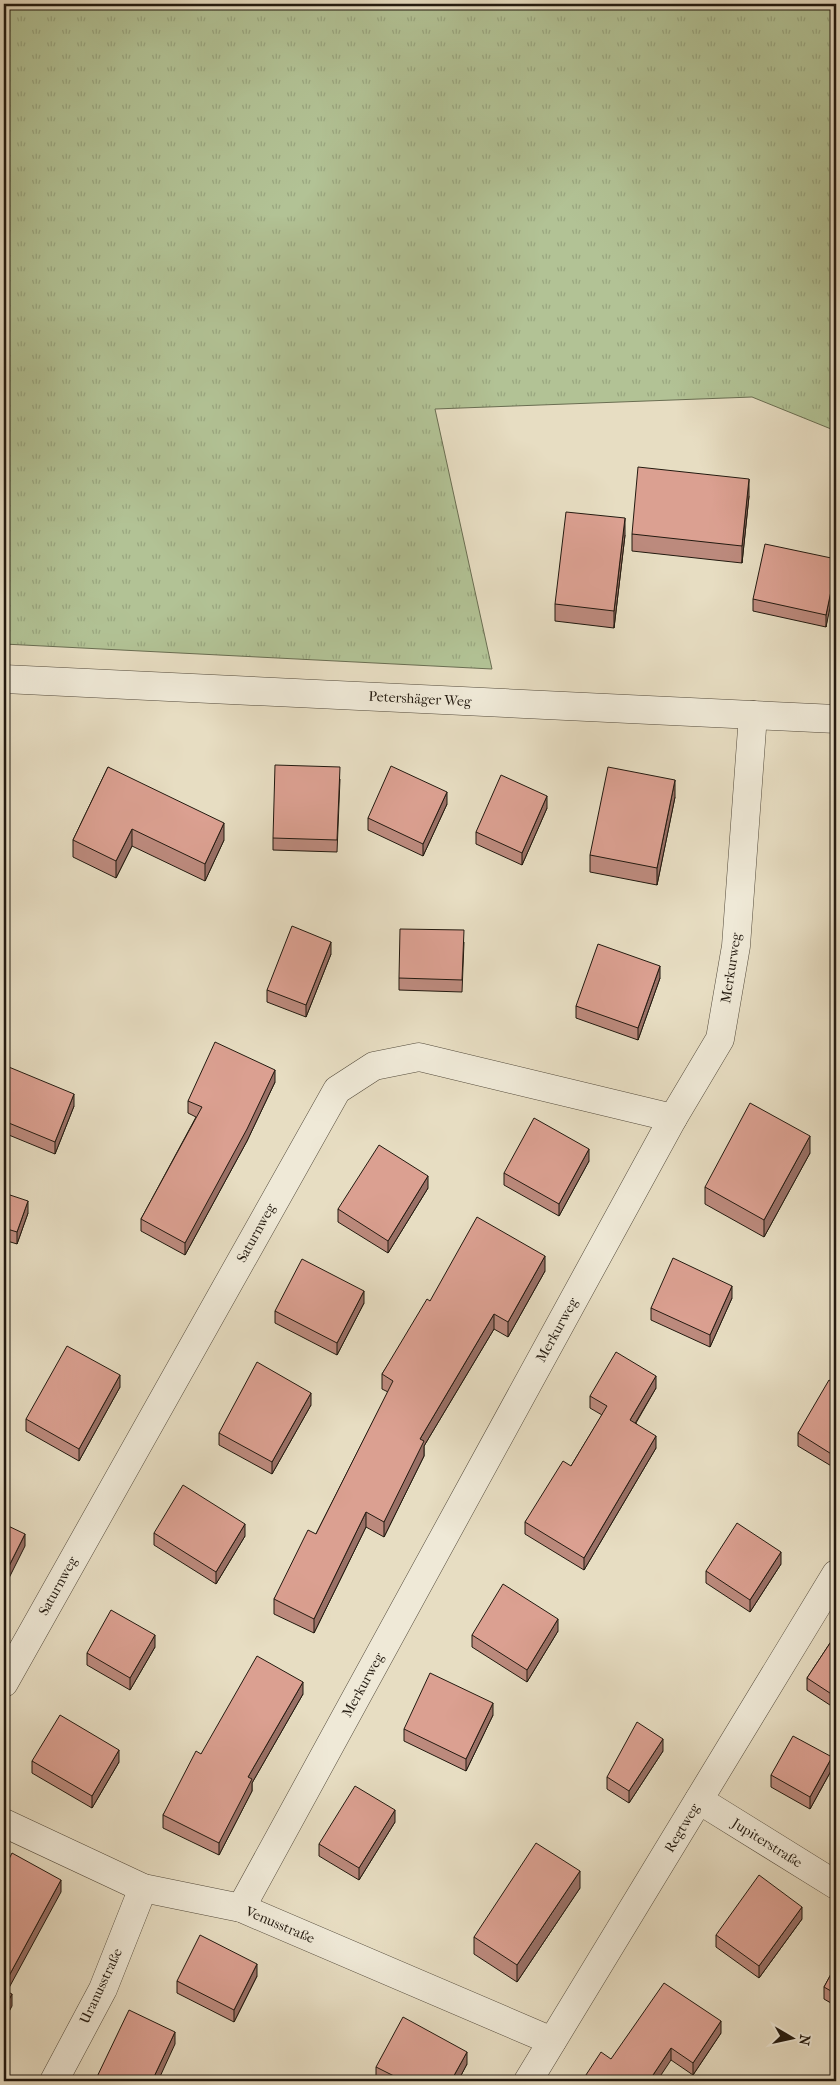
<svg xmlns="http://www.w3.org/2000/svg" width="840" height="2085" viewBox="0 0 840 2085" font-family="'IM FELL French Canon',serif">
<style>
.grass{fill:url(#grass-tufts);stroke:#6a6e52}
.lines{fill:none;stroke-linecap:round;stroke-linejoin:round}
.minor-casing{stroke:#544b3c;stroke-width:29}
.tertiary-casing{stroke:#544b3c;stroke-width:29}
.minor{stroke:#efe9d7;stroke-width:28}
.tertiary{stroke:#efe9d7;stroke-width:28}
.wall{fill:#bc8a7d;stroke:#231a10}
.shaded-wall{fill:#997066;stroke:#231a10}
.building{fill:#dba091;stroke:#231a10}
.labels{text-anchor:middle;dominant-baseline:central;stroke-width:4;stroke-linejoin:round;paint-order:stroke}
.street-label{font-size:14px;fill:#231a10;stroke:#efe9d7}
</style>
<defs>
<pattern id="grass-tufts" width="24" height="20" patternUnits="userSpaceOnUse" patternTransform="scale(1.25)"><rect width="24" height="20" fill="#b2c295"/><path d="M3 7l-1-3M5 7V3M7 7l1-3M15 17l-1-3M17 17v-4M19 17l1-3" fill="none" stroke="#99a67f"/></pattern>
</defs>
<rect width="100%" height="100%" fill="#e7ddc2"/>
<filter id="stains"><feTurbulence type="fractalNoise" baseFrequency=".004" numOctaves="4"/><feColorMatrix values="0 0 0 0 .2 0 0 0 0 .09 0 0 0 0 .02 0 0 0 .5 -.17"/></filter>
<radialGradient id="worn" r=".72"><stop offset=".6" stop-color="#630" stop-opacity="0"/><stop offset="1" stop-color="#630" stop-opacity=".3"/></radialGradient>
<!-- grass -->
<path class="grass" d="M4 4H836V431L752 397 435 409 492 669 4 644Z"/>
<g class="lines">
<defs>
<g id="minor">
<path d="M4 1683 337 1090 374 1066 419 1057 673 1118"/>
<path d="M699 1800 836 1885"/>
<path d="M4 1823 143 1888 241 1908 552 2041"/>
<path d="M241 1908 673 1118 720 1039 736 946 753 715"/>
<path d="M54 2081 103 1989 143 1888"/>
<path d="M528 2081 836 1574"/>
</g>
<path id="tertiary" d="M4 679 836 719"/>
</defs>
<!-- minor casing -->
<use href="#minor" class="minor-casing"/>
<!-- tertiary casing -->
<use href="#tertiary" class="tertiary-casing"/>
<!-- minor -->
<use href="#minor" class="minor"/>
<!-- tertiary -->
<use href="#tertiary" class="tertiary"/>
</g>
<!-- wall -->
<g class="wall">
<path d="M749 496 742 563 632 551V534Z"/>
<path d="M625 535 614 628 555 621V604Z"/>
<path d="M836 559 826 627 753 611V599Z"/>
<path d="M108 767 224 840 205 881 132 846 116 878 73 857V840Z"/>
<path d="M340 779 337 852 273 850V838Z"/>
<path d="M675 797 657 885 590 872V855Z"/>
<path d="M447 804 423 856 368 830V818Z"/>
<path d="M547 808 522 865 476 844V832Z"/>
<path d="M464 942 462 992 399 990V978Z"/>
<path d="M331 954 306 1017 267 1002V990Z"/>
<path d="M660 978 638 1040 576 1018V1006Z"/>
<path d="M4 1065 74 1106 55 1154 4 1133Z"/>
<path d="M275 1082 247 1141 185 1255 141 1231V1219L196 1117 188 1113V1101Z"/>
<path d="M810 1153 764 1237 705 1204V1187Z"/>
<path d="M589 1161 559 1216 504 1185V1173Z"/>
<path d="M428 1188 388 1253 338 1222V1209Z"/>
<path d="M4 1193 28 1213 17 1244 4 1240Z"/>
<path d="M545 1271 508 1337 494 1329 424 1446V1456L384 1537 366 1527 314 1633 274 1614V1599L316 1534 388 1392 382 1389V1374L430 1301Z"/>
<path d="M732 1298 710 1347 651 1320V1308Z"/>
<path d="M364 1303 337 1355 275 1323V1311Z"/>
<path d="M836 1384 833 1467 798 1446V1433Z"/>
<path d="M120 1387 79 1461 26 1431V1419Z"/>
<path d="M656 1388 636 1423 656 1448 584 1570 525 1534V1522L571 1466 602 1415 590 1408V1396Z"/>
<path d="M311 1405 272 1474 219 1445V1433Z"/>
<path d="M154 1533 245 1536 216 1584 154 1545Z"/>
<path d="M781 1564 750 1612 706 1583V1571Z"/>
<path d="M558 1631 527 1682 472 1647V1635Z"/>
<path d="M836 1634V1709L807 1690V1678Z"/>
<path d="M155 1647 130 1690 87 1665V1653Z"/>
<path d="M303 1694 252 1783V1791L219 1855 163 1828V1815L201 1754Z"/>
<path d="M493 1715 466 1771 404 1741V1729Z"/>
<path d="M663 1751 629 1803 607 1789V1777Z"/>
<path d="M32 1761 119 1762 92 1808 32 1773Z"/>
<path d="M832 1769 810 1809 771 1787V1775Z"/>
<path d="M395 1822 359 1880 319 1856V1844Z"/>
<path d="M580 1888 517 1982 474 1954V1937Z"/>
<path d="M802 1919 759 1978 716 1947V1935Z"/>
<path d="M836 1965V2006L824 1999V1987Z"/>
<path d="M257 1976 234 2022 177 1993V1981Z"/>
<path d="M721 2033 693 2075 671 2060 611 2059Z"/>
<path d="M467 2064 458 2081H381L376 2079V2067Z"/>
</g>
<!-- shaded-wall -->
<g class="shaded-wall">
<path d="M749 479V496L742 563V546Z"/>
<path d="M625 518V535L614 628V611Z"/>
<path d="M836 567V579L826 627V615Z"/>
<path d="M675 780V797L657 885V868Z"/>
<path d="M447 792V804L423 856V844Z"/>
<path d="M547 796V808L522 865V853Z"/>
<path d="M224 823V840L205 881V864Z"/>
<path d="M132 829V846L116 878V861Z"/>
<path d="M331 942V954L306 1017V1005Z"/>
<path d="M660 966V978L638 1040V1028Z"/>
<path d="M275 1070V1082L247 1141 185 1255V1243Z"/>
<path d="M74 1094V1106L55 1154V1142Z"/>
<path d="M810 1136V1153L764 1237V1220Z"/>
<path d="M589 1149V1161L559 1216V1204Z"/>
<path d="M428 1176V1188L388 1253V1241Z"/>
<path d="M28 1201V1213L17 1244V1232Z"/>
<path d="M545 1256V1271L508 1337V1322Z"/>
<path d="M732 1286V1298L710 1347V1335Z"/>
<path d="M364 1291V1303L337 1355V1343Z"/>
<path d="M494 1314V1329L424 1446V1456L384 1537V1522L420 1439Z"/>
<path d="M120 1375V1387L79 1461V1449Z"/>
<path d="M656 1376V1388L630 1432V1420Z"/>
<path d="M311 1393V1405L272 1474V1462Z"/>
<path d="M656 1436V1448L584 1570V1558Z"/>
<path d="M836 1450V1462L833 1467V1455Z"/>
<path d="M366 1512V1527L314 1633V1619Z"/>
<path d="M245 1524V1536L216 1584V1572Z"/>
<path d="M25 1534V1546L4 1588V1576Z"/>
<path d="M781 1552V1564L750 1612V1600Z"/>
<path d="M558 1619V1631L527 1682V1670Z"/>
<path d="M155 1635V1647L130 1690V1678Z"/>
<path d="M303 1682V1694L252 1783V1791L219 1855V1843L248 1777Z"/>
<path d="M493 1703V1715L466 1771V1759Z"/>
<path d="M663 1739V1751L629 1803V1791Z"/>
<path d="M119 1750V1762L92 1808V1796Z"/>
<path d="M832 1757V1769L810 1809V1797Z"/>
<path d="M395 1810V1822L359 1880V1868Z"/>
<path d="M580 1871V1888L517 1982V1965Z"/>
<path d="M61 1880V1892L4 1997V1985Z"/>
<path d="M802 1907V1919L759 1978V1966Z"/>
<path d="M257 1964V1976L234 2022V2010Z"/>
<path d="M12 1994V2006L4 2021V2009Z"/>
<path d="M721 2021V2033L693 2075V2063Z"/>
<path d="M175 2032V2044L158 2081H152Z"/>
<path d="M671 2048V2060L657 2081H649Z"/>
<path d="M467 2052V2064L458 2081H451Z"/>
</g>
<!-- building -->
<g class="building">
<path d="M638 467 749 479 742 546 632 534Z"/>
<path d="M566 512 625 518 614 611 555 604Z"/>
<path d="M765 544 836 559V567L826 615 753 599Z"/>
<path d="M275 765 340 767 337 840 273 838Z"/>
<path d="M391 766 447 792 423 844 368 818Z"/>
<path d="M108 767 224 823 205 864 132 829 116 861 73 840Z"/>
<path d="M608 767 675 780 657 868 590 855Z"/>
<path d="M501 775 547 796 522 853 476 832Z"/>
<path d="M292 926 331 942 306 1005 267 990Z"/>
<path d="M400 929 464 930 462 980 399 978Z"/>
<path d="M598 944 660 966 638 1028 576 1006Z"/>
<path d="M215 1042 275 1070 247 1129 185 1243 141 1219 202 1107 188 1101Z"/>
<path d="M4 1065 74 1094 55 1142 4 1121Z"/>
<path d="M750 1103 810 1136 764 1220 705 1187Z"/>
<path d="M534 1118 589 1149 559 1204 504 1173Z"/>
<path d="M379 1145 428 1176 388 1241 338 1209Z"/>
<path d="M4 1193 28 1201 17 1232 4 1228Z"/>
<path d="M477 1217 545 1256 508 1322 494 1314 420 1439 424 1441 384 1522 366 1512 314 1619 274 1599 308 1530 316 1534 393 1381 382 1374 427 1299 430 1301Z"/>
<path d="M673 1258 732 1286 710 1335 651 1308Z"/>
<path d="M302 1259 364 1291 337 1343 275 1311Z"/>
<path d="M67 1346 120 1375 79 1449 26 1419Z"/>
<path d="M616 1352 656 1376 630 1420 656 1436 584 1558 525 1522 563 1461 571 1466 607 1406 590 1396Z"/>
<path d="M257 1362 311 1393 272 1462 219 1433Z"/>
<path d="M829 1380 836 1384V1450L833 1455 798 1433Z"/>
<path d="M183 1485 245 1524 216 1572 154 1533Z"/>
<path d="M737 1523 781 1552 750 1600 706 1571Z"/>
<path d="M4 1524 25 1534 4 1576Z"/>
<path d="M503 1584 558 1619 527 1670 472 1635Z"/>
<path d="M111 1610 155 1635 130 1678 87 1653Z"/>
<path d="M836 1634V1697L807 1678Z"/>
<path d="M257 1656 303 1682 248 1777 252 1779 219 1843 163 1815 196 1751 201 1754Z"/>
<path d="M430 1673 493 1703 466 1759 404 1729Z"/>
<path d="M60 1715 119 1750 92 1796 32 1761Z"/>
<path d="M637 1722 663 1739 629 1791 607 1777Z"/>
<path d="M793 1736 832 1757 810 1797 771 1775Z"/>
<path d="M355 1786 395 1810 359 1868 319 1844Z"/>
<path d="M536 1843 580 1871 517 1965 474 1937Z"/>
<path d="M12 1853 61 1880 4 1985V1869Z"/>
<path d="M759 1875 802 1907 759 1966 716 1935Z"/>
<path d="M200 1935 257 1964 234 2010 177 1981Z"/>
<path d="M836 1965V1994L824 1987Z"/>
<path d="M664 1983 721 2021 693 2063 671 2048 649 2081H582L601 2052 611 2059Z"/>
<path d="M4 1990 12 1994 4 2009Z"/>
<path d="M129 2010 175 2032 152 2081H95Z"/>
<path d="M403 2017 467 2052 451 2081H393L396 2077 376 2067Z"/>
</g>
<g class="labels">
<!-- street labels -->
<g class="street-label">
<text transform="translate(420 699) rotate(3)">Petershäger Weg</text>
<text transform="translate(731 968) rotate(-81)">Merkurweg</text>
<text transform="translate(256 1233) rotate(-61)">Saturnweg</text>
<text transform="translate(557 1330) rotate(-61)">Merkurweg</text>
<text transform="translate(58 1586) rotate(-61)">Saturnweg</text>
<text transform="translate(363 1685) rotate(-61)">Merkurweg</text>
<text transform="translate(682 1828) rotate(-59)">Regtweg</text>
<text transform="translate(767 1843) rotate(32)">Jupiterstraße</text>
<text transform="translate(280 1925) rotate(23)">Venusstraße</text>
<text transform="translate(101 1986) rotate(-65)">Uranusstraße</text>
</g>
</g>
<!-- margin -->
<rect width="840" height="2085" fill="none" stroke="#e7ddc2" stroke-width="20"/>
<rect x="5" y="5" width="830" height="2075" fill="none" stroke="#231a10" stroke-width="2.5"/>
<rect x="10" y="10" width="820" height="2065" fill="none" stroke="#231a10"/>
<!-- north arrow -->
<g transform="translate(792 2038) rotate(99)" stroke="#efe9d7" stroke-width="4" paint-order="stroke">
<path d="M0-4L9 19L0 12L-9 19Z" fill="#231a10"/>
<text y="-8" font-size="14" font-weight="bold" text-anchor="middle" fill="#231a10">N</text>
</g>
<rect width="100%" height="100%" filter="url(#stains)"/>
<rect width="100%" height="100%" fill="url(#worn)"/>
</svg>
